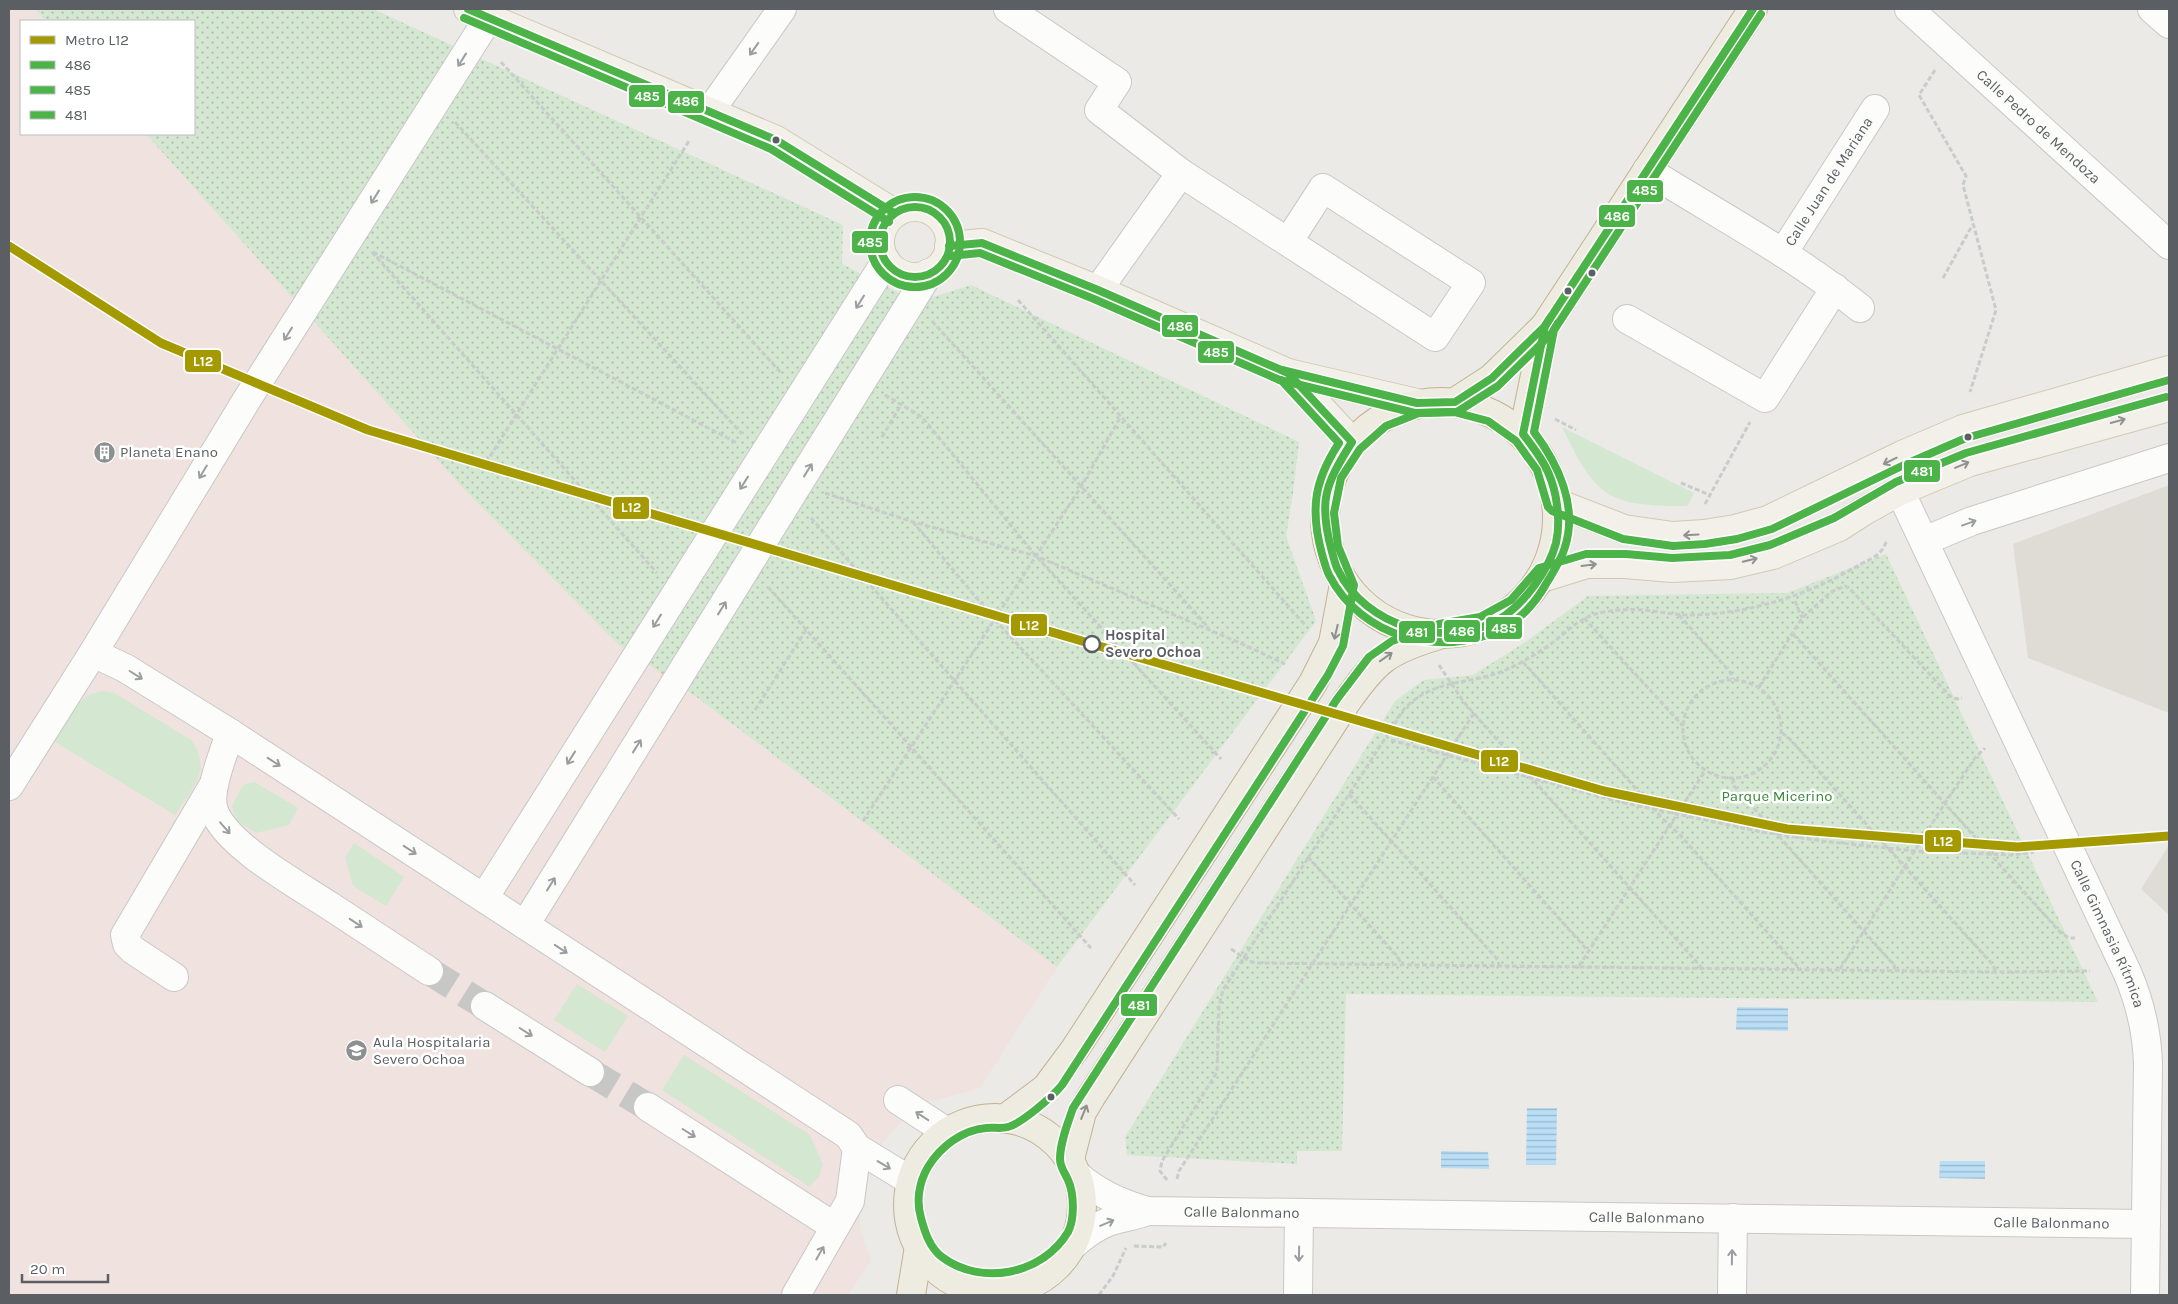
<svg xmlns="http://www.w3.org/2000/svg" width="2178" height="1304" viewBox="0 0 2178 1304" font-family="Karla,sans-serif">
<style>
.education{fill:#dedcd5}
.medical{fill:#f0e2df}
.park{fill:url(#park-dots)}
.garden{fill:#d4e7d1}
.water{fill:url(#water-rules)}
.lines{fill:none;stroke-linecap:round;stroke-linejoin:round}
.minor-tunnel{stroke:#c7c7c5;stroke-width:28;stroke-dasharray:28 14;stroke-linecap:butt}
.minor-casing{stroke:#c8c8c8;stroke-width:30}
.major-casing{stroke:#d2c9b4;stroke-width:30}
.highway-casing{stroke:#c2b294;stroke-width:30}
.path{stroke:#c8ccca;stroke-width:3;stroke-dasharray:5 2.5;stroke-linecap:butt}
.minor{stroke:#fcfcfb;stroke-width:28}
.major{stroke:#f2f0e8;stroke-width:28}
.highway{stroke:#eeebe1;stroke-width:28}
.bus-1-casing{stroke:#fff;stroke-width:11}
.bus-2-casing{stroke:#fff;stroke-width:11}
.bus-3-casing{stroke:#fff;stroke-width:11}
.bus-1{stroke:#4bb348;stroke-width:8}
.bus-2{stroke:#4bb348;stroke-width:8}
.bus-3{stroke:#4bb348;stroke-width:8}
.metro-1-casing{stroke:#fff;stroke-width:12}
.metro-1{stroke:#a49a00;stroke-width:9}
.oneway{stroke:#9b9ea0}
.oneway2{stroke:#909292}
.oneway3{stroke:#8e908f}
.bus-dot{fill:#5b5f63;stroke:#fff;stroke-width:2}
.stop-dot{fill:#fff;stroke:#5b5f63;stroke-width:2.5}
.labels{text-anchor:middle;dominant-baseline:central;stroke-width:5;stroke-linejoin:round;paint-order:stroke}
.street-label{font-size:15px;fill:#5b5f63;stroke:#fff}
.poi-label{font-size:15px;fill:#5b5f63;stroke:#fff;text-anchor:start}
.stop-label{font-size:15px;font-weight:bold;fill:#5b5f63;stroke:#fff;text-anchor:start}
.park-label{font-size:15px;fill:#388639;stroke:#fff}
.line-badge{stroke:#fff;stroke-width:2}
.badge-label{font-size:14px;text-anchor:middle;font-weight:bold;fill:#fff}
</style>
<defs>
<pattern id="park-dots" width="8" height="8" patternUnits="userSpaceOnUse" patternTransform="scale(1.25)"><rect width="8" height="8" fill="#d4e7d1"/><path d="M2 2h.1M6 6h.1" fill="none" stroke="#afbead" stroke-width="1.8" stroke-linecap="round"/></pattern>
<pattern id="water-rules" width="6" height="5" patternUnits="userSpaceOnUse" patternTransform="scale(1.25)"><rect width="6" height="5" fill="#b9def5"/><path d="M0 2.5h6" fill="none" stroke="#99b7ca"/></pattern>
</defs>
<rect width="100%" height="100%" fill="#ebeae6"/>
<!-- education -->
<g class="education">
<path d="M2169 485V713L2028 658 2013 544Z"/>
<path d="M2169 845V915L2141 889Z"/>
</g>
<!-- medical -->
<path class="medical" d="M9 9H35L46 21H21V134H146L320 329 618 644 695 696 1057 967 980 1088 926 1103 907 1116 888 1136 866 1165 858 1202 861 1232 871 1260 848 1295H9Z"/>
<!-- park -->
<g class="park">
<path d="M35 9H373L843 225 842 264 913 300 917 302 971 285 1299 442 1293 493 1286 536 1316 621 1057 967 695 696 618 644 462 487 146 134H194V21H46Z"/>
<path d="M1886 554 2098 1002 1346 994 1342 1151H1297V1164L1127 1155 1125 1137 1395 701 1424 680 1473 675 1527 641 1588 596 1787 593Z"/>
</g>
<!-- garden -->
<g class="garden">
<path d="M1562 427 1694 493 1687 506C1606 506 1597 498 1562 427Z"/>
<path d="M102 691 114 693 191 740C213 770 192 788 175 815L55 742C68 719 74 696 102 691Z"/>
<path d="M254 782 298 808 289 825 256 833 236 820 232 806 243 785Z"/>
<path d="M354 843 404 877 386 906 353 886 345 858Z"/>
<path d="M577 984 628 1016 605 1052 554 1020Z"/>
<path d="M684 1055 810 1135 823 1165 819 1176 810 1187 662 1090Z"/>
</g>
<!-- water -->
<g class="water">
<path d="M1737 1007 1788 1008V1031L1736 1030Z"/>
<path d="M1527 1108H1557L1556 1165H1526Z"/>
<path d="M1441 1151 1488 1152 1489 1169 1441 1168Z"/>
<path d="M1940 1161H1985V1179L1939 1178Z"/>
</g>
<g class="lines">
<!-- minor-tunnel -->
<g class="minor-tunnel">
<path d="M429 971 485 1006"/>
<path d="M590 1072 648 1107"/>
</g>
<defs>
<g id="minor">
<path d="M1008 9 1117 82 1099 110 1181 173 1098 290"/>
<path id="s1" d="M1909 9 2169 245"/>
<path d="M2152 9 2169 24"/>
<path d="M710 111 782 9"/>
<path d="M1647 170C1719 215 1794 255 1860 308"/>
<path d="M1181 173 1435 337 1471 283 1323 188 1288 242"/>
<path id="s2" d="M1783 253 1875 109"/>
<path d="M1627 319 1765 398 1835 288"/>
<path id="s3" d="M1900 491 2127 972C2140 1002 2147 1031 2148 1064L2145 1295"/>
<path d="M1924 541 1972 521 2169 458"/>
<path d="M93 653 125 668 230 733 848 1135 857 1148 911 1181"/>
<path d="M230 733C224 753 207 791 214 811 227 846 298 885 330 906 363 928 396 949 429 971"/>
<path d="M9 786 93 653 246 401 488 19"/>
<path d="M484 898 886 261"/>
<path d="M525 925 929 273"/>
<path d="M174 977 133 950 127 944 125 935 214 784"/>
<path d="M485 1006 590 1072"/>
<path d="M898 1100 947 1132"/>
<path d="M648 1107 835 1227"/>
<path id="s4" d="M1077 1175C1097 1193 1122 1204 1147 1211L2146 1224"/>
<path d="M1072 1246C1083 1236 1094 1227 1108 1222 1121 1217 1134 1217 1147 1211"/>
<path d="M796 1295 850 1201 857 1148"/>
<path d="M1298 1295 1299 1213"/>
<path d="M1732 1295 1733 1218"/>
</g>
<g id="major">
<path d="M468 9 776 140 894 213"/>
<circle cx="915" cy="242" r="35"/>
<path d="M949 246 982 243 1098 290 1288 373 1417 403"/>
<path d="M1288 373 1352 442"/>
<path d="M1557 503 1624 529 1673 536 1704 534 1735 529 1768 520 1902 455 1963 429 2169 370"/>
<path d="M1542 578 1587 564H1625L1672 568 1731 565 1773 555 1839 527 1864 511 1900 491 1970 462 2169 407"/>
</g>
<g id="highway">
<circle cx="1441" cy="518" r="116"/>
<path d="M1455 402 1492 378 1545 326 1753 9"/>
<path d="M1523 434 1545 326"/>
<path d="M1006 1118 1046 1088 1075 1049 1313 683 1333 643 1344 584"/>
<circle cx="995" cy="1205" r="87"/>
<path d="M1070 1159 1082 1112 1091 1097 1345 704C1375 661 1386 651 1436 636"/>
<path d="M911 1295 919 1247"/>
</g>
</defs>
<!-- minor casing -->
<use href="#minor" class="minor-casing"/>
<!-- major casing -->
<use href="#major" class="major-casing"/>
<!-- highway casing -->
<use href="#highway" class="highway-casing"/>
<!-- path -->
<g class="path">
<path d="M501 62 782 374"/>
<path d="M1935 70 1919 95 1966 176 1963 185 1996 310 1970 392"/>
<path d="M455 122 742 434"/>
<path d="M372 252 657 573"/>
<path d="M373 252 737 443"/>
<path d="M1943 278 1973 224"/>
<path d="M1018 300 1306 626"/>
<path d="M932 321 1209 628"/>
<path d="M885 395 922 417 1036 556 1221 759"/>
<path d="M1555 419 1576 430"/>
<path d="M882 437 901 405"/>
<path d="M482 469 689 141"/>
<path d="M1681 483 1710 495"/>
<path d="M825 493 913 522 1036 556 1240 643 1285 664"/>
<path d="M1705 504 1750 422"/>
<path d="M811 518 1135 885"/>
<path d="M913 522 995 620 1179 819"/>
<path d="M768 587 1091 948"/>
<path d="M1795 601 1802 618"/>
<path d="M1679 615 1730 672 1733 679"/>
<path d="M1584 618 1683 726"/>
<path d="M1793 634 2060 932 2069 938H2075"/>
<path d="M1523 662 1662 818 1681 836 1800 969"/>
<path d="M1439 665 1463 701 1484 725 1702 968"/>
<circle cx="1732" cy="729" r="49"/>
<path d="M1759 687 1802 618 1831 592 1845 586 1849 588 1950 696 1957 699 1962 698"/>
<path d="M755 710 806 630"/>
<path d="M1377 725 1382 734"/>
<path d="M1782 733 1788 737 1993 965 1996 972"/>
<path d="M1391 740 1620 802 1762 832 1822 841 1915 851 2011 855 2034 852"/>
<path d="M1433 777 1589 952"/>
<path d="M1733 778 1734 786 1894 965 1895 971"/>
<path d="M1349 794 1498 960 1499 966"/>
<path d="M863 821 1081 487 1121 416"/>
<path d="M1308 857 1398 957 1401 964"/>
<path d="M1231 949 1249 961 1256 963 1996 972 2090 971"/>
<path d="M1579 966 1705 771"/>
<path d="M1840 969 1945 803 1975 758 1985 748"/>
<path d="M1177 1179 1179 1171 1474 713"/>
<path d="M1167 1180 1160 1171 1162 1161 1217 1072 1219 1006 1223 990 1404 709C1435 677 1470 686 1508 669 1525 661 1542 651 1556 640 1572 627 1584 615 1604 612 1621 609 1637 609 1653 611 1666 613 1678 615 1691 615 1749 614 1809 595 1859 565 1866 561 1877 557 1881 551 1884 548 1885 544 1887 541"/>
<path d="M1134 1246 1163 1247 1166 1243"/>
<path d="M1099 1295 1113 1276 1126 1248"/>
</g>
<!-- minor -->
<use href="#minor" class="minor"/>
<!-- major -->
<use href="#major" class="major"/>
<!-- highway -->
<use href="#highway" class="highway"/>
<defs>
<g id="bus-1">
<path d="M468 9 776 140 894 213"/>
<circle cx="915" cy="242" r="35"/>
<path d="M949 246 982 243 1098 290 1288 373 1352 442C1325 485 1318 501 1332 552 1334 558 1335 565 1338 570 1365 626 1444 650 1498 620 1523 606 1549 570 1556 543 1561 521 1557 492 1548 472 1542 458 1532 446 1523 434L1545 326 1753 9"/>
<path d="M1282 370 1417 403 1455 402 1492 378 1545 326 1550 318"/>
</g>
<g id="bus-2">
<path d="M464 18 771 149 889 222"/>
<circle cx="915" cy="242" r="45"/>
<path d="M950 256 980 253 1094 299 1282 381 1339 443C1314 481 1310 510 1322 554 1324 561 1326 569 1329 575 1361 637 1440 659 1502 629 1520 620 1536 602 1546 584 1553 572 1561 561 1565 547 1578 506 1558 464 1534 432L1554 330 1761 14"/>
<path d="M1280 380 1415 413 1457 412 1498 386 1552 333 1558 323"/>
</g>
<path id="bus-3" d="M2166 397 1966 453 1896 482 1834 518 1770 545 1730 555 1672 558 1626 554H1586L1539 568 1511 600 1480 617 1439 624 1392 641 1369 657 1337 699 1073 1108C1068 1123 1060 1142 1060 1159 1060 1167 1065 1173 1068 1180 1074 1193 1075 1219 1068 1232 1043 1274 982 1287 942 1257 930 1248 925 1233 921 1218 916 1201 919 1182 928 1167 940 1147 962 1130 986 1128 993 1127 1001 1129 1008 1127 1022 1123 1052 1097 1062 1085L1328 675 1343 646 1354 585 1338 546 1334 513 1341 478 1360 449 1386 426 1419 413 1454 412 1488 421 1516 441 1537 470 1548 507 1552 511 1623 539 1673 546 1705 544 1737 539 1772 529 1906 464 1966 438 2169 380"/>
</defs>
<!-- bus-1 casing -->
<use href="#bus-1" class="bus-1-casing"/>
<!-- bus-2 casing -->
<use href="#bus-2" class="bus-2-casing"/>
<!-- bus-3 casing -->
<use href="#bus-3" class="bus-3-casing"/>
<!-- bus-1 -->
<use href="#bus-1" class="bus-1"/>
<!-- bus-2 -->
<use href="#bus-2" class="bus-2"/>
<!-- bus-3 -->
<use href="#bus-3" class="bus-3"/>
<defs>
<path id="metro-1" d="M9 246 161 343 368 430 1092 644 1604 791 1787 829 2017 847 2169 836"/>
</defs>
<!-- metro-1 casing -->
<use href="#metro-1" class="metro-1-casing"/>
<!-- metro-1 -->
<use href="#metro-1" class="metro-1"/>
</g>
<!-- one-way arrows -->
<defs><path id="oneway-shaft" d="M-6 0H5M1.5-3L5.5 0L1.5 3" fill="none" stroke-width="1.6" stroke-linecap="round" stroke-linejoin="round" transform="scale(1.25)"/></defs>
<g class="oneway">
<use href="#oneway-shaft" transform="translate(754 49) rotate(125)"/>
<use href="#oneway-shaft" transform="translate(462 60) rotate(122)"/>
<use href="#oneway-shaft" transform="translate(375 197) rotate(122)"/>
<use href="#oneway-shaft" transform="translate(860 302) rotate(122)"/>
<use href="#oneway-shaft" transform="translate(288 334) rotate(122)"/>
<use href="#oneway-shaft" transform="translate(808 470) rotate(-58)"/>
<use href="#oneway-shaft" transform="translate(203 472) rotate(121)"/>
<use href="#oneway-shaft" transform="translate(744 483) rotate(122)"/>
<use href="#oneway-shaft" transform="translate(1969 523) rotate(-20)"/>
<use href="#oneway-shaft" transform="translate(722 608) rotate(-58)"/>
<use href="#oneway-shaft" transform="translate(657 621) rotate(122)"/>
<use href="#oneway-shaft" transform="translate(136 675) rotate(32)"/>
<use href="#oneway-shaft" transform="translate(637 746) rotate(-58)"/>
<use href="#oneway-shaft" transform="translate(571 758) rotate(122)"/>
<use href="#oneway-shaft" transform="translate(274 762) rotate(33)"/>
<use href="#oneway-shaft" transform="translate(225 828) rotate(49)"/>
<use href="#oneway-shaft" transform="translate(410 850) rotate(33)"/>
<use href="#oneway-shaft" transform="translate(551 884) rotate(-58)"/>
<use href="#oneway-shaft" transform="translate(356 923) rotate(33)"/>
<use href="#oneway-shaft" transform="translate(561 949) rotate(33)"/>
<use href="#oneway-shaft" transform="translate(526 1032) rotate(32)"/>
<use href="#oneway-shaft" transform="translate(922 1116) rotate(-147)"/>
<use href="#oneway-shaft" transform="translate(689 1133) rotate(32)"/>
<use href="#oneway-shaft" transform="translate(884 1165) rotate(31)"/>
<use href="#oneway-shaft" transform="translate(1107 1223) rotate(-23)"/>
<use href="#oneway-shaft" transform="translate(820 1253) rotate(-60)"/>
<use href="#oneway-shaft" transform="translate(1299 1254) rotate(91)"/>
<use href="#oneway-shaft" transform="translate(1732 1257) rotate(-89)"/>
</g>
<g class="oneway2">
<use href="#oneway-shaft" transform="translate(2118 421) rotate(-15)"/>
<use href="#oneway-shaft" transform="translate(1890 461) rotate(154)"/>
<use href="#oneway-shaft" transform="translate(1962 465) rotate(-23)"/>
<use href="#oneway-shaft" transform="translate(1691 535) rotate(177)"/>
<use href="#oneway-shaft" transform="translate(1750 560) rotate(-14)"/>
<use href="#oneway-shaft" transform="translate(1589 565) rotate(-7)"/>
</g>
<g class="oneway3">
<use href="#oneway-shaft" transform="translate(1336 632) rotate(103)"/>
<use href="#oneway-shaft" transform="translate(1386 657) rotate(-35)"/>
<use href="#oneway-shaft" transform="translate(1084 1112) rotate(-68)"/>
</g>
<!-- icons -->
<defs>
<symbol id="building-disc" viewBox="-11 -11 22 22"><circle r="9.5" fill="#8d9091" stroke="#fff"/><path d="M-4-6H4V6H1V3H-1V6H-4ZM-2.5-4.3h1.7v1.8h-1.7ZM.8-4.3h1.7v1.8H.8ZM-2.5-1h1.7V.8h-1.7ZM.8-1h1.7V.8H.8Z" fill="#fff"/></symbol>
<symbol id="school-disc" viewBox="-11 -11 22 22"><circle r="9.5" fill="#8d9091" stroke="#fff"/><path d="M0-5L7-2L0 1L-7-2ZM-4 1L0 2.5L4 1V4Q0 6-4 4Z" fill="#fff"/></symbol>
</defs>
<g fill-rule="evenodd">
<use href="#building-disc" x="92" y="440" width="25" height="25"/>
<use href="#school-disc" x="344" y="1038" width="25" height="25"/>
</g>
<!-- markers -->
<g class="bus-dot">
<circle cx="776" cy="140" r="4.5"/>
<circle cx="1592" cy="273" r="4.5"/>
<circle cx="1568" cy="291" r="4.5"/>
<circle cx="1968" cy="437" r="4.5"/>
<circle cx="1051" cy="1097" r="4.5"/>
</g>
<circle class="stop-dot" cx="1092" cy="644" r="8"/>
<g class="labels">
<!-- street labels -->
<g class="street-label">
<text stroke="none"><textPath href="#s1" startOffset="175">Calle Pedro de Mendoza</textPath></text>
<text stroke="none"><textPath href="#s2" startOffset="85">Calle Juan de Mariana</textPath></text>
<text stroke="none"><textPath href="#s3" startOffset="489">Calle Gimnasia Rítmica</textPath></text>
<text stroke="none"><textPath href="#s4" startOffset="174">Calle Balonmano</textPath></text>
<text stroke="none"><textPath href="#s4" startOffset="579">Calle Balonmano</textPath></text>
<text stroke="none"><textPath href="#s4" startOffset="984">Calle Balonmano</textPath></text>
</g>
<!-- poi labels -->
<g class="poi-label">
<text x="120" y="452">Planeta Enano</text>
<text x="373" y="1042">Aula Hospitalaria<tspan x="373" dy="17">Severo Ochoa</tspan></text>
</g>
<!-- stop labels -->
<g class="stop-label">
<text x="1105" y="635">Hospital<tspan x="1105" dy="17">Severo Ochoa</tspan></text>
</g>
<!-- park labels -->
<g class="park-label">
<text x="1777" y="796">Parque Micerino</text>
</g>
</g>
<g class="line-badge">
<rect x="628" y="84" width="38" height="24" rx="5" fill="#4bb348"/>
<rect x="667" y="90" width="38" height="24" rx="5" fill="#4bb348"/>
<rect x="1626" y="179" width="38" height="24" rx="5" fill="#4bb348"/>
<rect x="1598" y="204" width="38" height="24" rx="5" fill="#4bb348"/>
<rect x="851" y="230" width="38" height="24" rx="5" fill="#4bb348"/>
<rect x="1161" y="314" width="38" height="24" rx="5" fill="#4bb348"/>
<rect x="1197" y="340" width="38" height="24" rx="5" fill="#4bb348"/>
<rect x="184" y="349" width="38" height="24" rx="5" fill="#a49a00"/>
<rect x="1903" y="459" width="38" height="24" rx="5" fill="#4bb348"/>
<rect x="612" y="496" width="38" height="24" rx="5" fill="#a49a00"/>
<rect x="1010" y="613" width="38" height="24" rx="5" fill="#a49a00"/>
<rect x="1485" y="616" width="38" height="24" rx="5" fill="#4bb348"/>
<rect x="1443" y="619" width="38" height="24" rx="5" fill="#4bb348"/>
<rect x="1398" y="620" width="38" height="24" rx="5" fill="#4bb348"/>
<rect x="1480" y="749" width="39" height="24" rx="5" fill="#a49a00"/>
<rect x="1924" y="829" width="38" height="24" rx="5" fill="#a49a00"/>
<rect x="1120" y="993" width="38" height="24" rx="5" fill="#4bb348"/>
</g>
<g class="badge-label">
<text x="647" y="101">485</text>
<text x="686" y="106">486</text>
<text x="1645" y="195">485</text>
<text x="1617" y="221">486</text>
<text x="870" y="247">485</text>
<text x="1180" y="331">486</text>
<text x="1216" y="357">485</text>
<text x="203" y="366">L12</text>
<text x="1922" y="476">481</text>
<text x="631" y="512">L12</text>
<text x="1029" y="630">L12</text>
<text x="1504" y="633">485</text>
<text x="1462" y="636">486</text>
<text x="1417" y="637">481</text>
<text x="1499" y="766">L12</text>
<text x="1943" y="846">L12</text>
<text x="1139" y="1010">481</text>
</g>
<!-- border -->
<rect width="2178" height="1304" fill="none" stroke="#5b5f63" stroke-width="20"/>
<!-- legend -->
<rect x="20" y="20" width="175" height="115" fill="#ffffff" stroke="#bdbfc1"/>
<rect x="30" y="36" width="25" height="8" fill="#a49a00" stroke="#bdbfc1"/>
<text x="65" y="45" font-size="15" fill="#5b5f63">Metro L12</text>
<rect x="30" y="61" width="25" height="8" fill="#4bb348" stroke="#bdbfc1"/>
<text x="65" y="70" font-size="15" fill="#5b5f63">486</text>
<rect x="30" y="86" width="25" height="8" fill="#4bb348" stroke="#bdbfc1"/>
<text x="65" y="95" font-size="15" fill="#5b5f63">485</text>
<rect x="30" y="111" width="25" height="8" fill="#4bb348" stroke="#bdbfc1"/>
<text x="65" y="120" font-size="15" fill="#5b5f63">481</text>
<!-- scale -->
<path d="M22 1274v8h86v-8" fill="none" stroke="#5b5f63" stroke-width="2.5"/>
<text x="30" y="1274" font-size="15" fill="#5b5f63" stroke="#ffffff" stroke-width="4" paint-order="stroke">20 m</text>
</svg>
